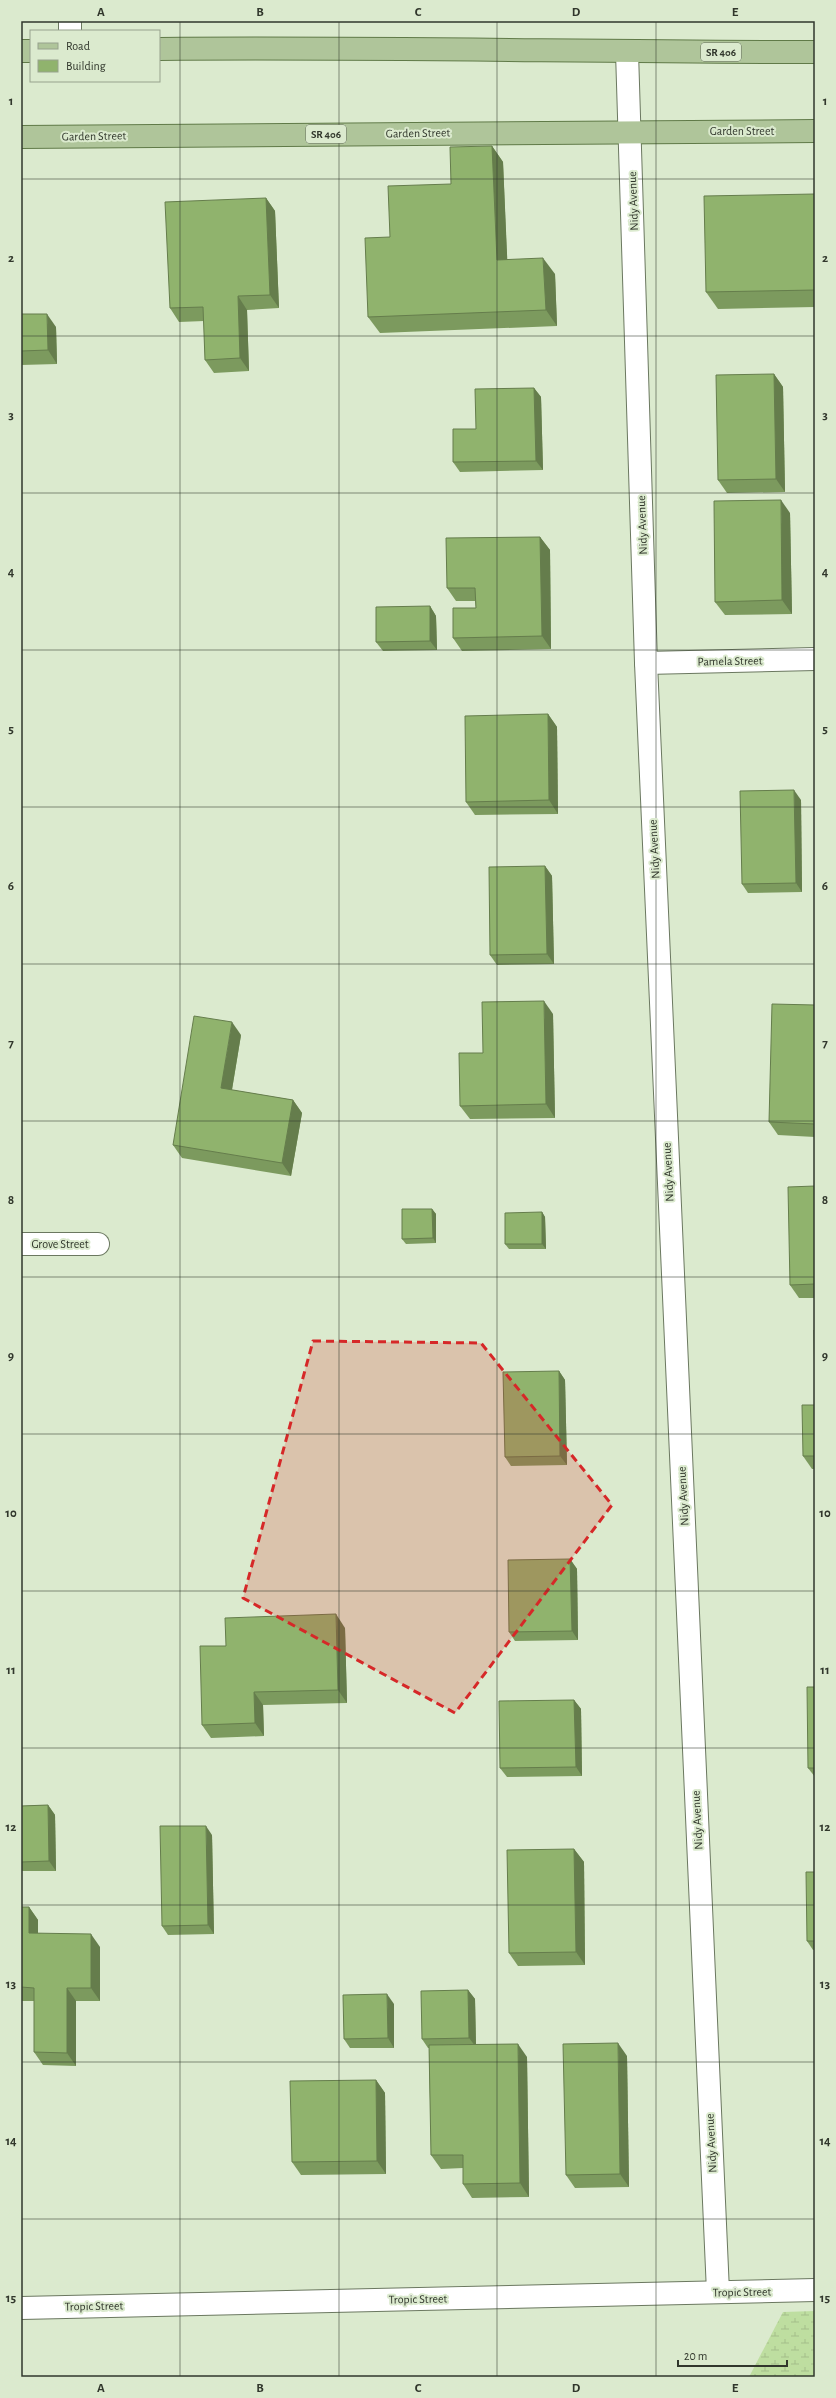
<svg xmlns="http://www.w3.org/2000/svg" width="836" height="2398" viewBox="0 0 836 2398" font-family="'Alegreya Sans',sans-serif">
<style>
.wetland{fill:url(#wetland-marsh)}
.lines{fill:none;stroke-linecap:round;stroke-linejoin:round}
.minor-casing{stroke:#6b7860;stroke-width:24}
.major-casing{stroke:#607a48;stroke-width:24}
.minor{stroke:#fff;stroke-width:22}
.major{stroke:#afc59a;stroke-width:22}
.wall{fill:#7c9a5e}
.shaded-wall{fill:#657d4c}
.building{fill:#90b36d;stroke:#657d4c}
.marked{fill:#d62828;fill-opacity:0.2;stroke:#d62828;stroke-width:3;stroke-dasharray:8 5;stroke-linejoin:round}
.grid{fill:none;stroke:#31372c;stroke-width:1;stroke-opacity:0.55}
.labels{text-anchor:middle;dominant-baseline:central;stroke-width:4;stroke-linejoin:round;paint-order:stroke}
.shield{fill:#dbeace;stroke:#646d5d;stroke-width:1}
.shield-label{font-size:11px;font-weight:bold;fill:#31372c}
.street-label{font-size:12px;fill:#31372c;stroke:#dbeace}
.neatline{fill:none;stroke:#31372c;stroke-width:1.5}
.grid-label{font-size:13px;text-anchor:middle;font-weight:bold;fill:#31372c}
</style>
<defs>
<pattern id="wetland-marsh" width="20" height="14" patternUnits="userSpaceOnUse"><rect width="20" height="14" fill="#bedea0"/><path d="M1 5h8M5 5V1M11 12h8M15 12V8" fill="none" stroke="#a4bf8a"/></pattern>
</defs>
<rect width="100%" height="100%" fill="#dbeace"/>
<!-- wetland -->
<path class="wetland" d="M815 2311V2377H749L783 2312Z"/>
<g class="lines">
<defs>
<g id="minor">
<path d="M70 21V31"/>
<path d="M627 52 646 663 718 2292"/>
<path d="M646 663 815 659"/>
<path d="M21 1244H98"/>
<path d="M21 2308 815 2290"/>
</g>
<g id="major">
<path d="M159 49C378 47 596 52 815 52"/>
<path d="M21 51H31"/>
<path d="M21 137 815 131"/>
</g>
</defs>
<!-- minor casing -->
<use href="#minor" class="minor-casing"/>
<!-- major casing -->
<use href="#major" class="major-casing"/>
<!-- minor -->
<use href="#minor" class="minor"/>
<!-- major -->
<use href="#major" class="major"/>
</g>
<!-- wall -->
<g class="wall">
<path d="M492 146 503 162 507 259 555 274 557 326 380 333 368 317 390 237 451 184Z"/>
<path d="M815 194V307L718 309 706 292Z"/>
<path d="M266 198 275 211 279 308 247 310 249 371 214 373 205 360 204 321 179 322 170 308Z"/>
<path d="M21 314 56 327 57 364 21 365Z"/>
<path d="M774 374 783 387 785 492 727 493 718 480Z"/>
<path d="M534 388 541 397 543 470 460 472 453 462 476 429Z"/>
<path d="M790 513 792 614 725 615 715 602Z"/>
<path d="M540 537 550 550 551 649 462 651 453 638 476 608 475 601H456L447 588Z"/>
<path d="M430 606 436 616 437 650 383 651 376 642Z"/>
<path d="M548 714 557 727 558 814 475 815 466 802Z"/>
<path d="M801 800 802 892 748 893 742 884Z"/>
<path d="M545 866 552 876 554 964 497 965 490 955Z"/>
<path d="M815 1005V1137L778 1135 769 1122Z"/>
<path d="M553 1014 555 1118 470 1119 460 1106 483 1053Z"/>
<path d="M241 1035 232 1090 293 1100 302 1113 291 1176 182 1158 173 1145Z"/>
<path d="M815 1186V1298H799L790 1285Z"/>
<path d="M432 1209 436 1214V1243L406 1244 402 1239Z"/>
<path d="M542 1212 545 1217 546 1249H509L505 1244Z"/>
<path d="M559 1371 565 1380 567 1465 511 1466 505 1457Z"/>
<path d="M815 1405V1469H812L803 1456Z"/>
<path d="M570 1559 577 1569 578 1640 515 1641 509 1632Z"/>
<path d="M345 1628 347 1703 263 1705 264 1736 211 1738 202 1725 226 1646Z"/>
<path d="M815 1687V1777L808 1768Z"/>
<path d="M574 1700 581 1709 582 1776 507 1777 500 1768Z"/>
<path d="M48 1805 55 1815 56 1871H21V1806Z"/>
<path d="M212 1835 214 1934 168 1935 162 1926Z"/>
<path d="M574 1849 584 1862 585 1965 518 1966 509 1953Z"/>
<path d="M815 1872V1950H813L807 1941Z"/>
<path d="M21 1907H29L38 1920V1933L100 1947V2001H76V2066L43 2065 34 2052V2001H21Z"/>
<path d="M468 1990 475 1999 476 2044 527 2057 529 2197 472 2198 463 2184V2168L441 2169 431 2155 429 2048H428L422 2039Z"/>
<path d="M394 2004V2048H350L344 2039Z"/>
<path d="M627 2056 629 2187 575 2188 566 2175Z"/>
<path d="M376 2080 385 2093 386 2174 301 2175 292 2162Z"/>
</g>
<!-- shaded-wall -->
<g class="shaded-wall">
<path d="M492 146 503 162 508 276 497 260Z"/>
<path d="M266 198 275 211 279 308 270 295Z"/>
<path d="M543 258 555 274 557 326 546 310Z"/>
<path d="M238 296 247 310 249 371 240 358Z"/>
<path d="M47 314 56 327 57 364 48 350Z"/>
<path d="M774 374 783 387 785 492 776 479Z"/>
<path d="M534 388 541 397 543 470 536 461Z"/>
<path d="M781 500 790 513 792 614 782 600Z"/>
<path d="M540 537 550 550 551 649 542 636Z"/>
<path d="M430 606 436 616 437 650 430 641Z"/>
<path d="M548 714 557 727 558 814 549 800Z"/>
<path d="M794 790 801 800 802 892 796 883Z"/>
<path d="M545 866 552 876 554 964 547 954Z"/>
<path d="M544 1001 553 1014 555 1118 546 1104Z"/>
<path d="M232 1022 241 1035 230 1101 221 1088Z"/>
<path d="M293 1100 302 1113 291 1176 282 1163Z"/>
<path d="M432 1209 436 1214V1243L433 1238Z"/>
<path d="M542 1212 545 1217 546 1249 542 1244Z"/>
<path d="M559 1371 565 1380 567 1465 560 1456Z"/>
<path d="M570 1559 577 1569 578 1640 572 1631Z"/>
<path d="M336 1614 345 1628 347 1703 338 1690Z"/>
<path d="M254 1692 263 1705 264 1736 255 1723Z"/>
<path d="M574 1700 581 1709 582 1776 576 1767Z"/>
<path d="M48 1805 55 1815 56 1871 49 1861Z"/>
<path d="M206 1826 212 1835 214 1934 208 1925Z"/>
<path d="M574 1849 584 1862 585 1965 576 1952Z"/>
<path d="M29 1907 38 1920V1947L29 1933Z"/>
<path d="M91 1934 100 1947V2001L91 1988Z"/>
<path d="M67 1988 76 2001V2066L67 2053Z"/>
<path d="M468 1990 475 1999 476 2047 469 2038Z"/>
<path d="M387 1994 394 2004V2048L388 2038Z"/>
<path d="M618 2043 627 2056 629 2187 620 2174Z"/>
<path d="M518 2044 527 2057 529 2197 520 2183Z"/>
<path d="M376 2080 385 2093 386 2174 377 2161Z"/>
</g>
<!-- building -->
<g class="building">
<path d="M492 146 497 260 543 258 546 310 368 317 365 238 390 237 388 186 451 184 450 147Z"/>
<path d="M815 194V290L706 292 704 196Z"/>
<path d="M266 198 270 295 238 296 240 358 205 360 203 307 170 308 165 202Z"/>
<path d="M21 314H47L48 350 21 351Z"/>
<path d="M774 374 776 479 718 480 716 375Z"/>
<path d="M534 388 536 461 453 462V429H476L475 389Z"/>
<path d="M781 500 782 600 715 602 714 501Z"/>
<path d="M540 537 542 636 453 638V608H476L475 588H447L446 538Z"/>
<path d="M430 606V641L376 642V607Z"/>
<path d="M548 714 549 800 466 802 465 716Z"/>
<path d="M794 790 796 883 742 884 740 791Z"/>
<path d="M545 866 547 954 490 955 489 867Z"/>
<path d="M544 1001 546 1104 460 1106 459 1053H483L482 1002Z"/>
<path d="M772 1004 815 1005V1124L769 1122Z"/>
<path d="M194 1016 232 1022 221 1088 293 1100 282 1163 173 1145Z"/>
<path d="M815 1186V1284L790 1285 788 1187Z"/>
<path d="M402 1209H432L433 1238 402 1239Z"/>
<path d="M542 1212V1244H505V1213Z"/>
<path d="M814 1330H815V1399Z"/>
<path d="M559 1371 560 1456 505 1457 503 1372Z"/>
<path d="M802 1405H815V1456H803Z"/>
<path d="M570 1559 572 1631 509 1632 508 1560Z"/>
<path d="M336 1614 338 1690 254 1692 255 1723 202 1725 200 1646H226L225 1618Z"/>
<path d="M807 1687H815V1768H808Z"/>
<path d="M574 1700 576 1767 500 1768 499 1701Z"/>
<path d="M48 1805 49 1861 21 1862V1806Z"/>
<path d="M160 1826H206L208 1925 162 1926Z"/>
<path d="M574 1849 576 1952 509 1953 507 1850Z"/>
<path d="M806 1872H815V1941H807Z"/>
<path d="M21 1907H29V1933L91 1934V1988H67V2053L34 2052V1988L21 1987Z"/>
<path d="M468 1990 469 2038 422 2039 421 1991Z"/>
<path d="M387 1994 388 2038 344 2039 343 1995Z"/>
<path d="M618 2043 620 2174 566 2175 563 2044Z"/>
<path d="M518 2044 520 2183 463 2184V2155H431L429 2045Z"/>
<path d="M376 2080 377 2161 292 2162 290 2081Z"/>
</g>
<!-- marked area -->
<path class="marked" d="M313 1341 481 1343 612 1505 455 1713 243 1598Z"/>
<!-- grid -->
<path class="grid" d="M180 21V2377M339 21V2377M497 21V2377M656 21V2377M21 179H815M21 336H815M21 493H815M21 650H815M21 807H815M21 964H815M21 1121H815M21 1277H815M21 1434H815M21 1591H815M21 1748H815M21 1905H815M21 2062H815M21 2219H815"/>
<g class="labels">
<!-- shield labels -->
<g class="shield">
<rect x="701" y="43" width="40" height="18" rx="3"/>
<rect x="306" y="125" width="40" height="18" rx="3"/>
</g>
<g class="shield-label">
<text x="721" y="52">SR 406</text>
<text x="326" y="134">SR 406</text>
</g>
<!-- street labels -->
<g class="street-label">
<text x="742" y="131">Garden Street</text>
<text transform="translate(418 133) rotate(-1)">Garden Street</text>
<text transform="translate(94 136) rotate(-1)">Garden Street</text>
<text transform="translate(633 201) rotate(-92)">Nidy Avenue</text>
<text transform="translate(642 525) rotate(-92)">Nidy Avenue</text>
<text transform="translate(730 661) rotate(-1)">Pamela Street</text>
<text transform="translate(654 849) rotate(-93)">Nidy Avenue</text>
<text transform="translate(668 1172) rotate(-93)">Nidy Avenue</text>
<text x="60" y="1244">Grove Street</text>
<text transform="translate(683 1496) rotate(-93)">Nidy Avenue</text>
<text transform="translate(697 1820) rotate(-93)">Nidy Avenue</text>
<text transform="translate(711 2143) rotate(-93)">Nidy Avenue</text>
<text transform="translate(742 2292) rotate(-1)">Tropic Street</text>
<text transform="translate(418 2299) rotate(-1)">Tropic Street</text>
<text transform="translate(94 2306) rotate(-1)">Tropic Street</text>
</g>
</g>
<!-- border -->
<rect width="836" height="2398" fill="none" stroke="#dbeace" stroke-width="44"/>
<!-- legend -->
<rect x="30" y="30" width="130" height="52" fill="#dbeace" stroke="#97a28d"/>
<rect x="38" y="43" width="20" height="6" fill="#afc59a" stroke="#97a28d"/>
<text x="66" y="50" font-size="12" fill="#31372c">Road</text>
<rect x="38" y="60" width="20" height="12" fill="#90b36d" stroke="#97a28d"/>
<text x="66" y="70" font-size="12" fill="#31372c">Building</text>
<!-- scale -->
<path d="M678 2360v6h109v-6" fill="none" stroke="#31372c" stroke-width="2"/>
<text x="684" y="2360" font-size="12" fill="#31372c" stroke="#dbeace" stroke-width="3" paint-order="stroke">20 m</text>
<rect x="22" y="22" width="792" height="2354" class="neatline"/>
<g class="grid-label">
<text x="101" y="16">A</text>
<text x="260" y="16">B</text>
<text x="418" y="16">C</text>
<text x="576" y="16">D</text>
<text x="735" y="16">E</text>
<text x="11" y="105">1</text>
<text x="825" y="105">1</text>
<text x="11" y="262">2</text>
<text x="825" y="262">2</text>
<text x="11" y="419">3</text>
<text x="825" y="419">3</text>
<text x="11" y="576">4</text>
<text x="825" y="576">4</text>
<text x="11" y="733">5</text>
<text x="825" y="733">5</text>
<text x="11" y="890">6</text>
<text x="825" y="890">6</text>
<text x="11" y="1047">7</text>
<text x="825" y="1047">7</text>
<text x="11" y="1204">8</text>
<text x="825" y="1204">8</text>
<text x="11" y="1360">9</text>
<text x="825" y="1360">9</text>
<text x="11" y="1517">10</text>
<text x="825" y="1517">10</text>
<text x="11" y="1674">11</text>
<text x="825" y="1674">11</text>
<text x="11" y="1831">12</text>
<text x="825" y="1831">12</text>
<text x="11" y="1988">13</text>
<text x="825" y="1988">13</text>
<text x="11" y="2145">14</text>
<text x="825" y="2145">14</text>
<text x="11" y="2302">15</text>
<text x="825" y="2302">15</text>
<text x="101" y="2392">A</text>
<text x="260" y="2392">B</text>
<text x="418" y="2392">C</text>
<text x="576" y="2392">D</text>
<text x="735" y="2392">E</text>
</g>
</svg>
